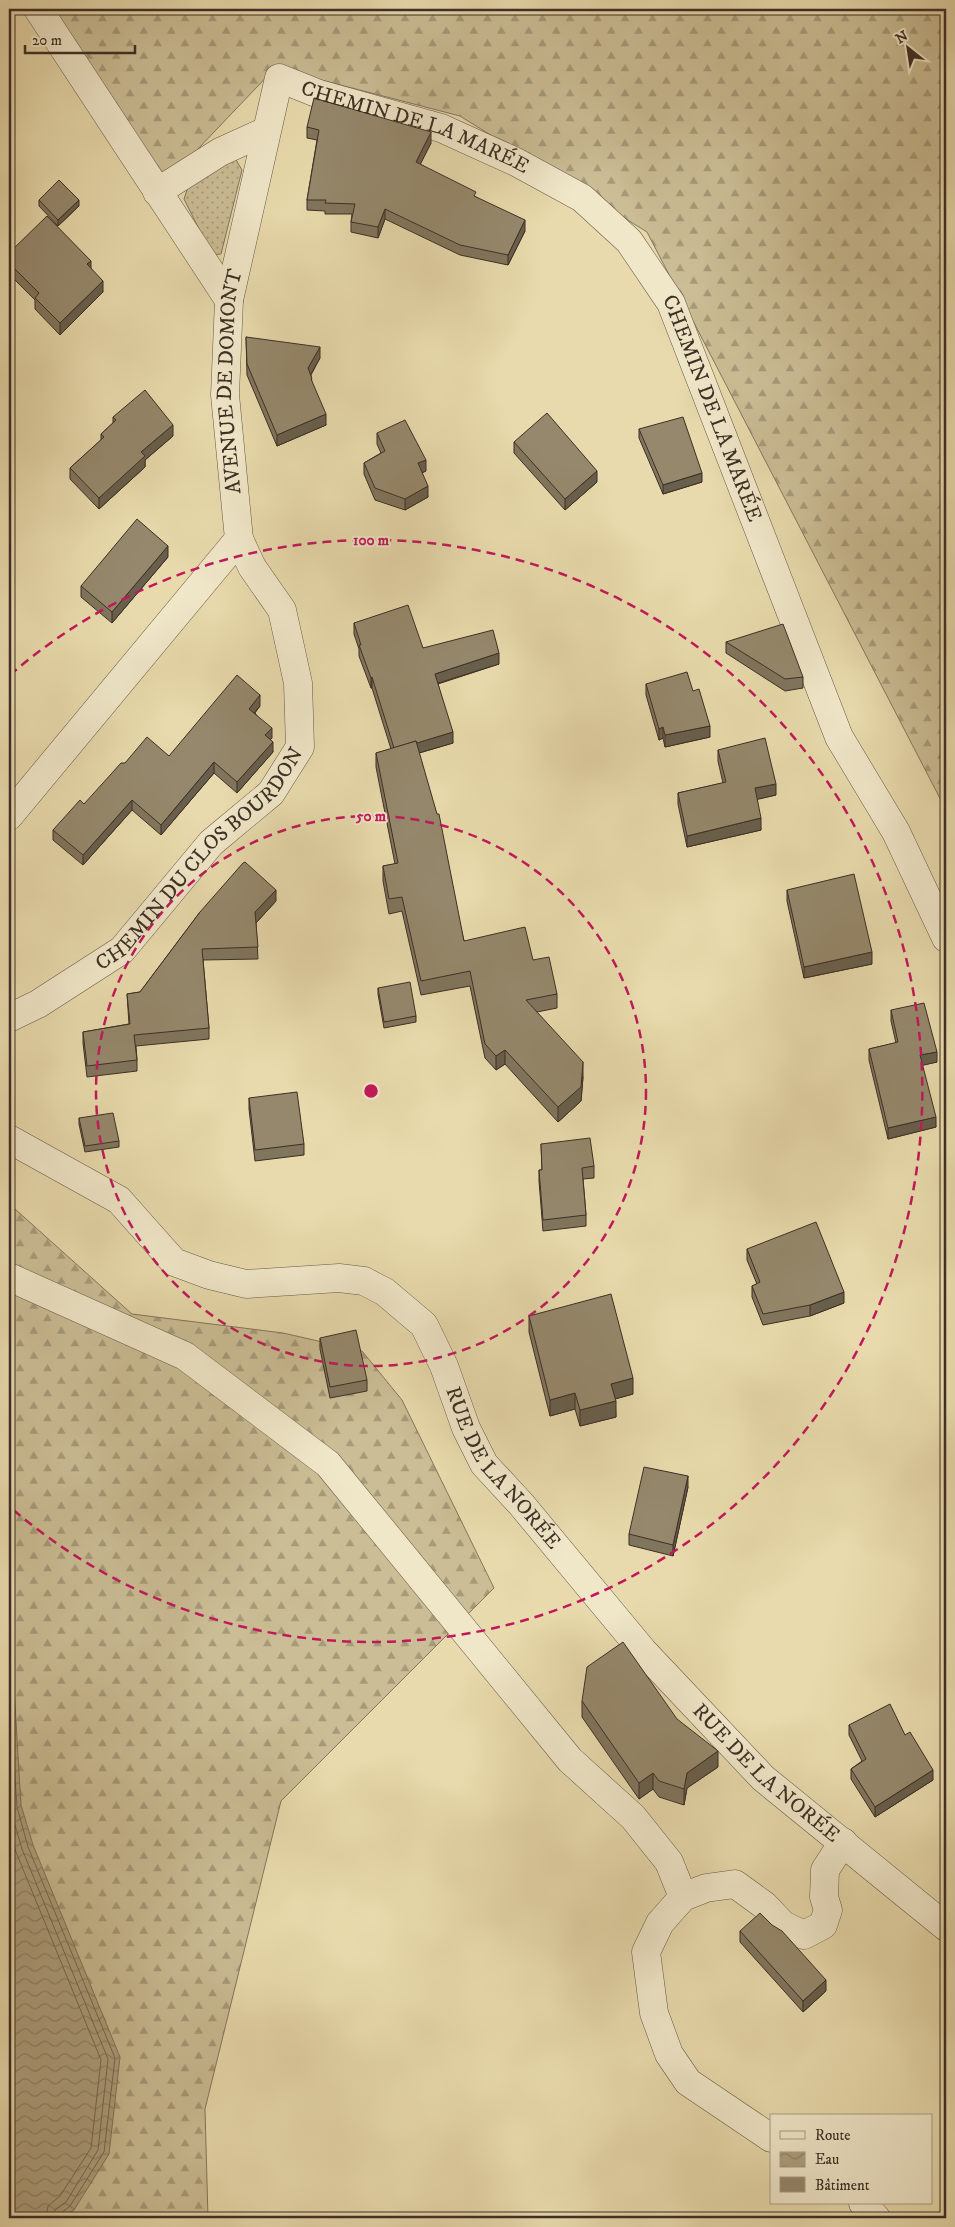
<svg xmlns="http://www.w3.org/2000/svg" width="955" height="2227" viewBox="0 0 955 2227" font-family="'IM FELL DW Pica',serif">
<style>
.grass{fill:url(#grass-dots);stroke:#84765e}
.forest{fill:url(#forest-firs);stroke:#84765e}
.water{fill:url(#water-waves);stroke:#80735b}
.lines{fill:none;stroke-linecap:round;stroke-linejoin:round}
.shore{stroke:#756852;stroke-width:1}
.minor-casing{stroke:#675a48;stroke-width:29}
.minor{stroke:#f0e7c9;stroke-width:28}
.wall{fill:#80755d;stroke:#3c2f26}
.shaded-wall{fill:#685f4c;stroke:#3c2f26}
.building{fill:#95886c;stroke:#3c2f26}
.ring{fill:none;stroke:#c2185b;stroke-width:2.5;stroke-dasharray:9 6}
.labels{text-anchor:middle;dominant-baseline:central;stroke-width:4;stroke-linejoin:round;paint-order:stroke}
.street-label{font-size:21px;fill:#3c2f26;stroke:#f0e7c9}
.centre{fill:#c2185b;stroke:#f0e7c9;stroke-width:2.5}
.ring-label{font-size:15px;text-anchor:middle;font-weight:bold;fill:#c2185b;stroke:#f0e7c9;stroke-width:4;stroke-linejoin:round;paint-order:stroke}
</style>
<defs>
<pattern id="grass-dots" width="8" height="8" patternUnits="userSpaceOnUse" patternTransform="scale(1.25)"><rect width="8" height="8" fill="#cbbd95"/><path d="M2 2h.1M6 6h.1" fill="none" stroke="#a69a79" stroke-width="1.8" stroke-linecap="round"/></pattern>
<pattern id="forest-firs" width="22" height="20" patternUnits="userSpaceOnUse" patternTransform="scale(1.25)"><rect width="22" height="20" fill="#cbbd95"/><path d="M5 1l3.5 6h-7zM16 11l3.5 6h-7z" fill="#a69a79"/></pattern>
<pattern id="water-waves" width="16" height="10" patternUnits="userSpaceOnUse" patternTransform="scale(1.25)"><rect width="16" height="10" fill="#aea07e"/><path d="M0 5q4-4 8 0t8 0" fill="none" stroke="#8f8367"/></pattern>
</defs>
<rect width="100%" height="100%" fill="#e8daac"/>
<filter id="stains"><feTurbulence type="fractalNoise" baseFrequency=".004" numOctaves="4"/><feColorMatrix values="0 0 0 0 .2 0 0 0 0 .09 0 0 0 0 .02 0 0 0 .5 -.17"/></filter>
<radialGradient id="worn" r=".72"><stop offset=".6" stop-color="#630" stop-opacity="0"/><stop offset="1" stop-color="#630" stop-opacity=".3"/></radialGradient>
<!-- grass -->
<path class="grass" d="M226 159 236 160 242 170 221 254 212 255 184 199 188 187Z"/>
<!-- forest -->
<g class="forest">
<path d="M42 9H946V810L647 232 460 116 275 68 157 192Z"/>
<path d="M15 1209 132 1314 283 1333 362 1351 402 1400 494 1588 281 1801 205 2109 208 2218H9V1210Z"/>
</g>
<!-- water -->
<path class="water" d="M9 1648 13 1671 21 1805 33 1845 120 2057 109 2154 74 2210 61 2218H9Z"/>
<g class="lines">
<!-- shore -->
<g class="shore">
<path d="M9 1689 17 1807 28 1847 115 2058 104 2152 70 2206 61 2213 59 2218"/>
<path d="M9 1783 10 1808 22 1849 108 2059 98 2150 66 2202 55 2210 53 2218"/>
<path d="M9 1829 16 1852 101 2060 91 2148 60 2196 48 2206 46 2218"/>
</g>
<defs>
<g id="minor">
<path d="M38 9 229 300"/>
<path d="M157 192 220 152 266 131"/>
<path d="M9 816 239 539"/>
<path id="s1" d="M9 1018 38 1004 122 950 211 843 271 793 300 747 298 683 282 610 252 567 239 539 225 395 229 300 279 78 319 94 441 128 516 162 582 198 629 241 671 303 839 737 896 832 946 938"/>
<path id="s2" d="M9 1139 119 1200 174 1262 209 1275 246 1284 339 1278 364 1281 385 1292 424 1325 444 1366 466 1428 484 1464 521 1504 643 1651 763 1778 946 1927"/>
<path d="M9 1277 185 1356 328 1464 570 1760 633 1817 669 1862 683 1897"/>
<path d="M771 2138 688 2082 669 2054 654 2013 646 1952 660 1923 683 1897 706 1888 735 1884 764 1905 783 1925 804 1935 823 1925 828 1910 824 1897 825 1870 843 1842"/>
<path d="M863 2203 876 2218"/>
</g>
</defs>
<!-- minor casing -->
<use href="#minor" class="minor-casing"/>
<!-- minor -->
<use href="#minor" class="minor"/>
</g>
<!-- wall -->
<g class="wall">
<path d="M307 127 431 143 420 164 476 197 525 231 508 265 460 255 385 219 378 238 351 232V222L352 214H325V211L307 210V200L317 140 307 138Z"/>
<path d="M39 200 79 206 58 226 39 206Z"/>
<path d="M9 253 91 268 103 292 60 335 35 309V300L9 274Z"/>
<path d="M246 337 320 358 311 375 312 383 326 425 277 446 247 375Z"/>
<path d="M113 417 173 436 145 460V467L99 509 70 479V468L101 440V434L113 423Z"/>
<path d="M639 429 702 482 663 494 639 438Z"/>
<path d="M377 433 426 471 422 473 428 497 405 510 375 500 364 474V463L381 453 377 444Z"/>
<path d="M514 442 597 482 565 510 514 453Z"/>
<path d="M168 557 112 623 81 597V586Z"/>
<path d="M354 623 423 648 499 664 438 684 453 743 419 753 464 941 533 960 557 994V1008L537 1012 583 1077 581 1101 558 1122 505 1064 496 1070 485 1058 470 986 421 995 402 911 389 914 383 881V866L395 864 376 767V753L391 749 372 688H371L359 656V649L354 634Z"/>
<path d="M726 642 803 677V688L785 691 726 653Z"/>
<path d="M646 684 693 691 710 737 665 747 663 738 659 740 646 695Z"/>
<path d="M260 706 255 713 272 738 270 740 273 752 237 793 214 773 161 835 132 810 83 865 53 840V830L84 804 169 756Z"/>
<path d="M718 750 776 795 757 799 761 830 687 847 678 804V793L723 783 718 761Z"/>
<path d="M787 890 872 964 804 978 787 901Z"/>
<path d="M276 901 256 923 258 959 203 960 209 1028V1039L136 1046 137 1060V1071L87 1077 83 1043V1032L129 1024 127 994 140 992 200 912Z"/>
<path d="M378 988 416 1016V1022L384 1028 378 994Z"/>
<path d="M891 1010 937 1062 922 1065 936 1127 888 1139 869 1060V1049L896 1043 891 1021Z"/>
<path d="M249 1098 304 1144V1155L255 1161 249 1109Z"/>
<path d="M79 1118 119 1141V1147L85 1152 79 1124Z"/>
<path d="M541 1144 594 1166V1178L583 1179 586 1215V1226L543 1231 539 1181V1170H542Z"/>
<path d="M747 1249 844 1303 810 1316 763 1325 752 1297V1286L757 1284 747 1260Z"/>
<path d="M529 1316 633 1394 615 1399 616 1417 580 1426 575 1409 550 1416 529 1332Z"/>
<path d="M320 1338 367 1380V1391L330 1398 320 1349Z"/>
<path d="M688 1487 673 1556 629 1545V1534Z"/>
<path d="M582 1701 677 1719 718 1767 687 1788 684 1805 659 1797 653 1789 639 1799 582 1717Z"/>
<path d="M849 1725 905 1735 933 1780 875 1817 851 1779V1769L862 1761 849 1735Z"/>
<path d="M740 1931 826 1991 803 2012 740 1942Z"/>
</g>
<!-- shaded-wall -->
<g class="shaded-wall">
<path d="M431 132V143L416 173V162Z"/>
<path d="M79 200V206L58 226V220Z"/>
<path d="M385 209V219L378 238V227Z"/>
<path d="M525 220V231L508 265V255Z"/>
<path d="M91 261V272L87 264Z"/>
<path d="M103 281V292L60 335V323Z"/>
<path d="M320 347V358L308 379V368Z"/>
<path d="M326 414V425L277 446V435Z"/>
<path d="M173 425V436L145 460V467L99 509V498L141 452Z"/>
<path d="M426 460V471L418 474V463Z"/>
<path d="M597 471V482L565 510V499Z"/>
<path d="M702 473V482L663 494V485Z"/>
<path d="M428 486V497L405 510V499Z"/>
<path d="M168 546V557L112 623V612Z"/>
<path d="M499 653V664L435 684V674Z"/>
<path d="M372 677V688H371V678Z"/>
<path d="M260 695V706L249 719V709Z"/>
<path d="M710 726V737L665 747V735Z"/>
<path d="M663 727V738L659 740V729Z"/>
<path d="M272 728V738L265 746V735Z"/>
<path d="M453 732V743L395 760V749Z"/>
<path d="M273 742V752L237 793V782Z"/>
<path d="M214 762V773L161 835V825Z"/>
<path d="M776 784V795L755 800V788Z"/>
<path d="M132 800V810L83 865V855Z"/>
<path d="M761 818V830L687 847V836Z"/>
<path d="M276 890V901L255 924V912Z"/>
<path d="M872 952V964L804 978V967Z"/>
<path d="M505 1050V1064L496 1070V1056Z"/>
<path d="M937 1052V1062L920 1066V1055Z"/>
<path d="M583 1062V1077L581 1101 558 1122V1107Z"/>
<path d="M936 1117V1127L888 1139V1128Z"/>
<path d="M844 1292V1303L810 1316V1305Z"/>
<path d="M633 1378V1394L611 1400V1384Z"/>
<path d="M575 1393V1409L550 1416V1400Z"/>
<path d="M616 1401V1417L580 1426V1410Z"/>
<path d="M688 1476V1487L673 1556V1545Z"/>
<path d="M718 1751V1767L687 1788 684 1805V1789L687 1773Z"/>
<path d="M933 1770V1780L875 1817V1807Z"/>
<path d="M653 1773V1789L639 1799V1783Z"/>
<path d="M826 1980V1991L803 2012V2001Z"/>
</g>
<!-- building -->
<g class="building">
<path d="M314 98 431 132 416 162 476 192 474 196 525 220 508 255 460 245 385 209 378 227 351 222 355 204 325 203 326 200H307L319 130 307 127Z"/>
<path d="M59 180 79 200 58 220 39 200Z"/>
<path d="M47 216 91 261 87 264 103 281 60 323 35 298 39 293 9 263V253Z"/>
<path d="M246 337 320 347 308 368 312 379H311L326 414 277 435 247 364Z"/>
<path d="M145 390 173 425 141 452 145 456 99 498 70 468 104 437 101 434 116 420 113 417Z"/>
<path d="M547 413 597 471 565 499 514 442Z"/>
<path d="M683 417 702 473 663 485 639 429Z"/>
<path d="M405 420 426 460 418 463 428 486 405 499 375 488 364 463 385 451 377 433Z"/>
<path d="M137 519 168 546 112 612 81 586Z"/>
<path d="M408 605 423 648 493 630 499 653 435 674 453 732 417 743 416 741 394 748 372 677 371 678 359 645H361L354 623Z"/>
<path d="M783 624 803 677 785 679 726 642Z"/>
<path d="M687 672 693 691 699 689 710 726 665 735 663 727 659 729 646 684Z"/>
<path d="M237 675 260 695 249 709 272 728 265 735 273 742 237 782 214 762 161 825 132 800 83 855 53 830 80 800 84 804 121 763H125L147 737 169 756Z"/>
<path d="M765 738 776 784 755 788 761 818 687 836 678 793 726 782 718 750Z"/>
<path d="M416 741 437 814H439L464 941 525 927 533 960 549 957 557 994 526 1000 583 1062 581 1087 558 1107 505 1050 496 1056 485 1044 470 971 421 981 402 897 389 899 383 866 398 863 376 753Z"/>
<path d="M245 862 276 890 255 912 258 947 202 949 209 1028 134 1035 137 1060 87 1066 83 1032 130 1024 127 994 140 992 200 912 243 863Z"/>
<path d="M854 874 872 952 804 967 787 890Z"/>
<path d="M410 982 416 1016 384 1022 378 988Z"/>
<path d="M924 1003 937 1052 920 1055 936 1117 888 1128 869 1049 898 1042 891 1010Z"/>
<path d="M297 1092 304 1144 255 1150 249 1098Z"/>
<path d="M113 1113 119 1141 85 1146 79 1118Z"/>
<path d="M590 1138 594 1166 582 1168 586 1215 543 1220 539 1170H542L541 1144Z"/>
<path d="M816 1222 844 1292 810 1305 763 1314 752 1286 760 1282 747 1249Z"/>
<path d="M611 1294 633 1378 611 1384 616 1401 580 1410 575 1393 550 1400 529 1316Z"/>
<path d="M356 1330 367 1380 330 1387 320 1338Z"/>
<path d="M644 1467 688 1476 673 1545 629 1534Z"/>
<path d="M623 1642 677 1719 718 1751 687 1773 684 1789 659 1781 653 1773 639 1783 582 1701 587 1667Z"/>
<path d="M890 1704 905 1735 910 1732 933 1770 875 1807 851 1769 866 1759 849 1725Z"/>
<path d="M760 1913 772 1925 782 1931 826 1980 803 2001 740 1931Z"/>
</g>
<!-- distance rings -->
<g class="ring">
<circle cx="371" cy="1091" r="275"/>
<path d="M10 675A551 551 0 1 1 10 1507"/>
</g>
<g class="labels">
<!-- street labels -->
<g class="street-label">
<text stroke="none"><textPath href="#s1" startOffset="1238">CHEMIN DE LA MARÉE</textPath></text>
<text stroke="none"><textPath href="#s1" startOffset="784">AVENUE DE DOMONT</textPath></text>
<text stroke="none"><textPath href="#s1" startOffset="1672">CHEMIN DE LA MARÉE</textPath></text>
<text stroke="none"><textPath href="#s1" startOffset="252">CHEMIN DU CLOS BOURDON</textPath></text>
<text stroke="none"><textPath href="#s2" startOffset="642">RUE DE LA NORÉE</textPath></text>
<text stroke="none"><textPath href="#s2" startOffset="1048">RUE DE LA NORÉE</textPath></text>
</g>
</g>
<circle cx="371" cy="1091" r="8" class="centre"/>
<g class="ring-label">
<text x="371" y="545">100 m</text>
<text x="371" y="821">50 m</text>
</g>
<!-- margin -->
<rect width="955" height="2227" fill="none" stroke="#e8daac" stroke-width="30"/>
<rect x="10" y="10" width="935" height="2207" fill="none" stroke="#3c2f26" stroke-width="2.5"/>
<rect x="15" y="15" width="925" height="2197" fill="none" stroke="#3c2f26"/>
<!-- legend -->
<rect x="770" y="2114" width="162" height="90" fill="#f0e7c9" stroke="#a89d88"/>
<rect x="780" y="2131" width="25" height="8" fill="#f0e7c9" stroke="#a89d88"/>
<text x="815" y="2140" font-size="15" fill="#3c2f26">Route</text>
<rect x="780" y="2152" width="25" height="15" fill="url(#water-waves)" stroke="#a89d88"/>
<text x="815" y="2164" font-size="15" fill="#3c2f26">Eau</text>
<rect x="780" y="2177" width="25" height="15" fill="#95886c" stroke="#a89d88"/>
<text x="815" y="2190" font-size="15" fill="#3c2f26">Bâtiment</text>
<!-- north arrow -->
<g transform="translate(908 48) rotate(330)" stroke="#f0e7c9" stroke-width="4" paint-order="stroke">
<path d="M0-4L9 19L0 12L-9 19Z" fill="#3c2f26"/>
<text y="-8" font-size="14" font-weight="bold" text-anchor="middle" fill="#3c2f26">N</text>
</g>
<!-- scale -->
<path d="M25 45v8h110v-8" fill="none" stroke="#3c2f26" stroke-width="2.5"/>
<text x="32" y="45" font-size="15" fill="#3c2f26" stroke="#f0e7c9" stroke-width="4" paint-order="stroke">20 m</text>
<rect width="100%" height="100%" filter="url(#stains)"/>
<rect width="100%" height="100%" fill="url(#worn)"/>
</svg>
